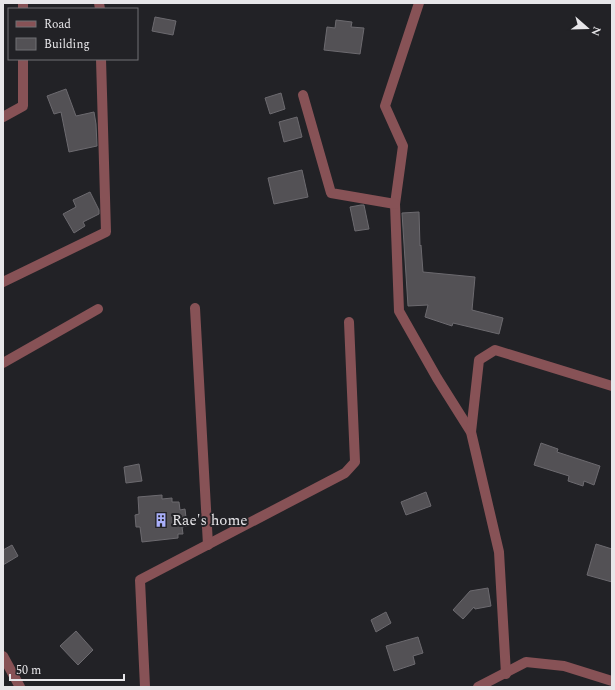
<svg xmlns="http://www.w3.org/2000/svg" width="615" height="690" viewBox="0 0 615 690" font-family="Spectral,serif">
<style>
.building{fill:#535155;stroke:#6c6a6f}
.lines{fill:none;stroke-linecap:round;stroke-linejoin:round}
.minor{stroke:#875256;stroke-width:10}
.labels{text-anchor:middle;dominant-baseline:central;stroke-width:4;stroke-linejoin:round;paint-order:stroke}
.poi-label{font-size:15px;fill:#e7e6e9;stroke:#222226;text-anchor:start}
</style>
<rect width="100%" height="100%" fill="#222226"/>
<!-- building -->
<g class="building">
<path d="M155 17 176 21 173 35 152 31Z"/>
<path d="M336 20 352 22 351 27 364 28 360 54 324 50 327 27 335 28Z"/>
<path d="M66 89 76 116 94 112 96 124 97 146 69 152 61 112 54 114 47 96Z"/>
<path d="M281 93 285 109 270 114 265 98Z"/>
<path d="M297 117 302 137 284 142 279 122Z"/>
<path d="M302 170 308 197 274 204 268 178Z"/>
<path d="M90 192 99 210V214L83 222 85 226 74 233 63 214 76 207 73 200Z"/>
<path d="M361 205H364L369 229 355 231 350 207Z"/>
<path d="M419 212 420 246 421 245 423 272 475 277 472 310 503 318 499 334 453 323 452 326 425 317 428 305 408 306 402 213Z"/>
<path d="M541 443 558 449 557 452 600 466 594 485 584 481 583 486 568 481 569 476 534 465Z"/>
<path d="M139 464 142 481 126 483 124 467Z"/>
<path d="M426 492 431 506 406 515 401 502Z"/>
<path d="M162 495V499L172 498V502H179L180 510 185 509 187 526 182 527 183 534H178V538L142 542 140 527H136L135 515 139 514 138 497Z"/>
<path d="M596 544 612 549V582L587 575Z"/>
<path d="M12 545 18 556 3 565V550Z"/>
<path d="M488 588 491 606 475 609 474 607 463 619 453 610 470 591Z"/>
<path d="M386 612 391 623 376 632 371 620Z"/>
<path d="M76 631 93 650 78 665 60 646Z"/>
<path d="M418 637 423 653 413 656 415 664 394 671 386 646Z"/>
</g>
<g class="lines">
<!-- minor -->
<g class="minor">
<path d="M99 3 100 9"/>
<path d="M419 3 385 106 403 146 395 204 399 311 437 378 471 432 499 552 506 674"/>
<path d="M23 9V3"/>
<path d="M303 95 331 193 395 204"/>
<path d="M3 117 23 106V59"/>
<path d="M3 282 106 232 101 59"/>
<path d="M195 308 208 545"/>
<path d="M3 363 98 309"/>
<path d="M471 432 479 360 495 350 612 386"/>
<path d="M3 656 20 687"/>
<path d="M145 687 140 580 345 473 355 462 349 322"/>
<path d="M478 687 526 662 564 666 612 681"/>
</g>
</g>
<!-- icons -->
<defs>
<symbol id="building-bare" viewBox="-9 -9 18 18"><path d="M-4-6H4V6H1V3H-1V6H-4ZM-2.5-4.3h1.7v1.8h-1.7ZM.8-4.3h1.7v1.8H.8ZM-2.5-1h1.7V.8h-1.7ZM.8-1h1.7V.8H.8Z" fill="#aab0fb" stroke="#222226" stroke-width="2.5" paint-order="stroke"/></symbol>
</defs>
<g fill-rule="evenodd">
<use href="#building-bare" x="151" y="510" width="20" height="20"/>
</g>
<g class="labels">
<!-- poi labels -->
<g class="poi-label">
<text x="172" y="520">Rae's home</text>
</g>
</g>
<!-- border -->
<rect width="615" height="690" fill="none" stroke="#e7e6e9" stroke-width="8"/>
<!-- legend -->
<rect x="8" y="8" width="130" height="52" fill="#222226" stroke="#717074"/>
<rect x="16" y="21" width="20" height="6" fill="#875256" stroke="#717074"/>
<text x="44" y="28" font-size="12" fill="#e7e6e9">Road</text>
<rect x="16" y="38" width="20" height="12" fill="#535155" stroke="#717074"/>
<text x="44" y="48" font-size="12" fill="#e7e6e9">Building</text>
<!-- north arrow -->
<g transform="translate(587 28) rotate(110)" stroke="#222226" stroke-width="3" paint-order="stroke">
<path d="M0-3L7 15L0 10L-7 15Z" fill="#e7e6e9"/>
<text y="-6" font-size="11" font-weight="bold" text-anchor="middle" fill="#e7e6e9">N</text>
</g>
<!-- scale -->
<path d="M10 674v6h114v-6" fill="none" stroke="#e7e6e9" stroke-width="2"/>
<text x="16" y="674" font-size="12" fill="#e7e6e9" stroke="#222226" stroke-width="3" paint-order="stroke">50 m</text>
</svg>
